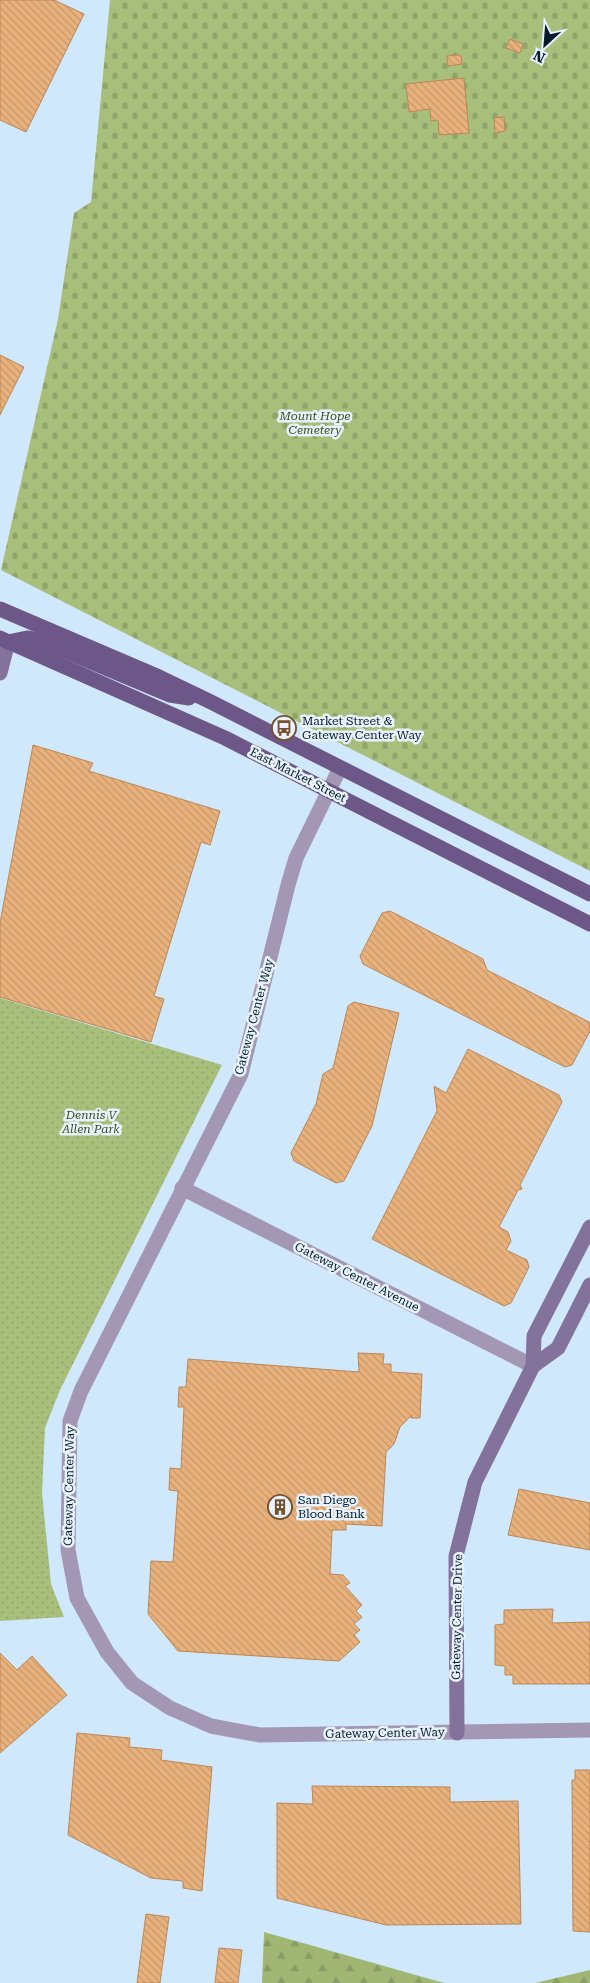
<svg xmlns="http://www.w3.org/2000/svg" width="590" height="1983" viewBox="0 0 590 1983" font-family="'Roboto Serif',serif">
<style>
.forest{fill:url(#forest-firs)}
.cemetery{fill:url(#cemetery-stones)}
.park{fill:url(#park-dots)}
.building{fill:url(#building-back-hatch);stroke:#bb8755}
.lines{fill:none;stroke-linecap:round;stroke-linejoin:round}
.street{stroke:#a397b4;stroke-width:15}
.secondary{stroke:#83729b;stroke-width:15}
.primary{stroke:#6d5789;stroke-width:15}
.labels{text-anchor:middle;dominant-baseline:central;stroke-width:5;stroke-linejoin:round;paint-order:stroke}
.park-label{font-size:12px;font-style:italic;fill:#3e4d1b;stroke:#e8f3fd}
.poi-label{font-size:12px;fill:#02192a;stroke:#e8f3fd;text-anchor:start}
.street-label{font-size:12px;fill:#02192a;stroke:#e8f3fd}
</style>
<defs>
<pattern id="forest-firs" width="22" height="20" patternUnits="userSpaceOnUse" patternTransform="scale(1.25)"><rect width="22" height="20" fill="#a0b672"/><path d="M5 1l3.5 6h-7zM16 11l3.5 6h-7z" fill="#889c63"/></pattern>
<pattern id="cemetery-stones" width="16" height="16" patternUnits="userSpaceOnUse" patternTransform="scale(1.25)"><rect width="16" height="16" fill="#a8bf7b"/><path d="M2 7V4a2 2 0 0 1 4 0v3zM10 15v-3a2 2 0 0 1 4 0v3z" fill="#8fa46a"/></pattern>
<pattern id="park-dots" width="8" height="8" patternUnits="userSpaceOnUse" patternTransform="scale(1.25)"><rect width="8" height="8" fill="#a8bf7b"/><path d="M2 2h.1M6 6h.1" fill="none" stroke="#8fa46a" stroke-width="1.8" stroke-linecap="round"/></pattern>
<pattern id="building-back-hatch" width="6" height="6" patternUnits="userSpaceOnUse" patternTransform="scale(1.25)"><rect width="6" height="6" fill="#e9b17c"/><path d="M-1 5l2 2M0 0l6 6M5-1l2 2" fill="none" stroke="#c6986b"/></pattern>
</defs>
<rect width="100%" height="100%" fill="#d0e8fc"/>
<!-- forest -->
<g class="forest">
<path d="M264 1932 444 1983H262Z"/>
<path d="M590 1970V1983H535Z"/>
</g>
<!-- cemetery -->
<path class="cemetery" d="M110 0H590V871L1 570 58 319 74 213 91 202Z"/>
<!-- park -->
<path class="park" d="M0 998 222 1065 60 1390 45 1428 42 1493 51 1584 64 1617 0 1621Z"/>
<!-- building -->
<g class="building">
<path d="M0 0H54L84 14 26 132 0 120Z"/>
<path d="M510 39 523 44 520 53 506 48Z"/>
<path d="M457 55 461 56 462 64 448 66 447 56Z"/>
<path d="M464 78 469 133 439 135 438 120 431 121 430 109 409 112 406 84Z"/>
<path d="M504 117 505 131 495 133 494 118Z"/>
<path d="M0 355 24 367 0 415Z"/>
<path d="M33 745 93 763 89 771 220 811 210 845 201 842 154 996 164 999 151 1042 0 997V923Z"/>
<path d="M390 911 483 959 487 970 589 1022 590 1031 572 1065 565 1067 363 964 360 956 382 913Z"/>
<path d="M354 1002 399 1013 372 1126 344 1181 336 1183 294 1161 291 1153 316 1104 323 1074 333 1068 348 1006Z"/>
<path d="M468 1049 559 1095 562 1102 520 1185 522 1189 518 1190 499 1227 508 1232 511 1241 506 1250 527 1260 529 1267 511 1303 504 1306 372 1239 437 1111 434 1086 446 1093Z"/>
<path d="M358 1353 384 1354 383 1364H391V1372L422 1374 420 1418H411L412 1415 400 1427 394 1444 386 1452 382 1526 346 1524V1530H332L330 1574 343 1575 350 1583 345 1586 362 1605 356 1611 362 1617 354 1624 360 1630 354 1635 360 1642 339 1661 178 1651 148 1614 151 1561 173 1562 178 1491 169 1490 170 1468 181 1469 184 1407H178L179 1387H186L188 1359 359 1372Z"/>
<path d="M519 1489 590 1503V1550L508 1535Z"/>
<path d="M553 1609 552 1623 590 1622V1684H513V1675H505V1666L495 1665V1625L504 1624V1610Z"/>
<path d="M0 1653 17 1670 32 1656 67 1695 0 1753Z"/>
<path d="M77 1733 130 1738 129 1747 162 1750 161 1760 212 1767 202 1891 183 1888V1881L151 1878 68 1835Z"/>
<path d="M575 1770H590V1932L573 1931 572 1780H575Z"/>
<path d="M312 1786 450 1787V1802L518 1801 521 1924 386 1925 277 1898V1803L313 1804Z"/>
<path d="M146 1914 169 1917 160 1983H137Z"/>
<path d="M219 1948 242 1950 238 1983H215Z"/>
</g>
<g class="lines">
<!-- street -->
<g class="street">
<path d="M340 768 296 858 288 885 241 1074 81 1391 70 1421 68 1550 77 1598 107 1652 132 1683 170 1708 211 1726 260 1735 590 1730"/>
<path d="M182 1188 533 1366"/>
</g>
<!-- secondary -->
<g class="secondary">
<path d="M0 673 8 642"/>
<path d="M533 1366 534 1336 590 1227"/>
<path d="M457 1733 456 1556 475 1482 533 1366 558 1348 590 1285"/>
</g>
<!-- primary -->
<g class="primary">
<path d="M0 609 159 677 211 702 590 894"/>
<path d="M0 638 225 738 590 924"/>
<path d="M8 642 27 638 39 640 170 695 189 698"/>
</g>
</g>
<!-- icons -->
<defs>
<symbol id="bus-ring" viewBox="-11 -11 22 22"><circle r="9.5" fill="#e8f3fd" stroke="#77512d" stroke-width="1.5"/><path d="M-5-6H5V4H4V6H2V4H-2V6H-4V4H-5ZM-3.5-4V0h7V-4ZM-3.5 1.2v1.5H-2V1.2ZM2 1.2v1.5H3.5V1.2Z" fill="#77512d"/></symbol>
<symbol id="building-ring" viewBox="-11 -11 22 22"><circle r="9.5" fill="#e8f3fd" stroke="#77512d" stroke-width="1.5"/><path d="M-4-6H4V6H1V3H-1V6H-4ZM-2.5-4.3h1.7v1.8h-1.7ZM.8-4.3h1.7v1.8H.8ZM-2.5-1h1.7V.8h-1.7ZM.8-1h1.7V.8H.8Z" fill="#77512d"/></symbol>
</defs>
<g fill-rule="evenodd">
<use href="#bus-ring" x="270" y="714" width="28" height="28"/>
<use href="#building-ring" x="266" y="1493" width="28" height="28"/>
</g>
<g class="labels">
<!-- park labels -->
<g class="park-label">
<text x="315" y="416">Mount Hope<tspan x="315" dy="14">Cemetery</tspan></text>
<text x="91" y="1115">Dennis V<tspan x="91" dy="14">Allen Park</tspan></text>
</g>
<!-- poi labels -->
<g class="poi-label">
<text x="302" y="721">Market Street &amp;<tspan x="302" dy="14">Gateway Center Way</tspan></text>
<text x="298" y="1500">San Diego<tspan x="298" dy="14">Blood Bank</tspan></text>
</g>
<!-- street labels -->
<g class="street-label">
<text transform="translate(298 775) rotate(27)">East Market Street</text>
<text transform="translate(254 1017) rotate(-75)">Gateway Center Way</text>
<text transform="translate(357 1277) rotate(27)">Gateway Center Avenue</text>
<text transform="translate(69 1486) rotate(-89)">Gateway Center Way</text>
<text transform="translate(457 1617) rotate(-89)">Gateway Center Drive</text>
<text transform="translate(385 1733) rotate(-1)">Gateway Center Way</text>
</g>
</g>
<!-- north arrow -->
<g transform="translate(545 45) rotate(206)" stroke="#e8f3fd" stroke-width="4" paint-order="stroke">
<path d="M0-4L9 19L0 12L-9 19Z" fill="#02192a"/>
<text y="-8" font-size="14" font-weight="bold" text-anchor="middle" fill="#02192a">N</text>
</g>
</svg>
